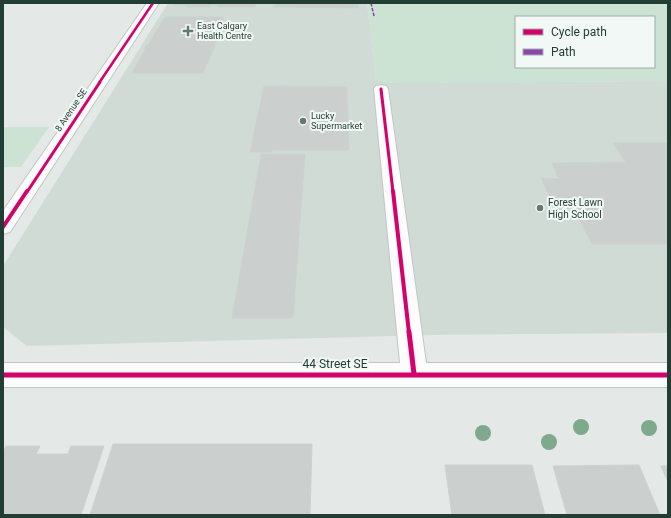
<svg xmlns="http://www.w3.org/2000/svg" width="671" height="518" viewBox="0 0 671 518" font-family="Roboto,sans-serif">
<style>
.built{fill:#d1dbd6}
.green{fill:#cce2d3;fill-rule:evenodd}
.building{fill:#cbd0ce;stroke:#ccd2d0}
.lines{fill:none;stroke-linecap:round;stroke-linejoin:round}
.minor-casing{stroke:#c1c6c4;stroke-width:2}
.minor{fill:#fbfcfb;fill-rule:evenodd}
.quiet{stroke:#8e44ad;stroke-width:1.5;stroke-dasharray:3.5 1.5;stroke-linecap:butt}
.cycleway-far3-casing{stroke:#f2f8f5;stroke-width:4}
.cycleway-far2-casing{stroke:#f2f8f5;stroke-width:5}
.cycleway-far1-casing{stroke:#f2f8f5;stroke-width:6}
.cycleway-casing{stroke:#f2f8f5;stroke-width:8}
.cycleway-far3{stroke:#d6006c;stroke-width:2.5}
.cycleway-far2{stroke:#d6006c;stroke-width:3}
.cycleway-far1{stroke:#d6006c;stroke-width:4}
.cycleway{stroke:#d6006c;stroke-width:5}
.tree{fill:#7ea98d}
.poi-dot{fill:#657973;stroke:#f2f8f5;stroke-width:1.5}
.labels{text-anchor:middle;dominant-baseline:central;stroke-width:4;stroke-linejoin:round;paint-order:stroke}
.far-poi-label{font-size:9px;fill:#213d34;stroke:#f2f8f5;text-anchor:start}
.far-street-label{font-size:9px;fill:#213d34;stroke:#f2f8f5}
.poi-label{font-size:10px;fill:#213d34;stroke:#f2f8f5;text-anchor:start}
.near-street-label{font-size:12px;fill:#213d34;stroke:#f2f8f5}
</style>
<rect width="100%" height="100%" fill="#e4e9e7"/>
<!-- built -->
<path class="built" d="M168 3H367L376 80 390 83 668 81V333L433 335 27 346 3 327V266Z"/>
<!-- green -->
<g class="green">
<path d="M367 3H668V81L390 83 376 81ZM516 17H654V67H516Z"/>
<path d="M3 127H49L21 167H3Z"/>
</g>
<!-- building -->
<g class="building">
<path d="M174 3H256L255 7H217L218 5H211L210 7H187L185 5H173Z"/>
<path d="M276 3H358V8L274 7Z"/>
<path d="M165 17H224L214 46H215L203 73H132L145 50 146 49H144L146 45H148Z"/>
<path d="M264 86 347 87 349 150H272V152H250Z"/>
<path d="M613 143H668V244H592L571 203H553L541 178 559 179 552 163 626 162Z"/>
<path d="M261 154H305L293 318H232Z"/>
<path d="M113 444H312L310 515H90Z"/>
<path d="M6 446H40L36 454H68L71 446H104L81 515H3V453Z"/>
<path d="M445 465H532L545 515H452Z"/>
<path d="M639 465 660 515H567L553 466Z"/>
<path d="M661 466H668V482Z"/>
</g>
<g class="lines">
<defs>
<g id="minor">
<path d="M147 3H159L10 232 3 234V211Z"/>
<path d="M381 85 386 86 388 89 426 363H668V387H3V363H400L374 89 376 86Z"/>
</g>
</defs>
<!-- minor casing -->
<use href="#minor" class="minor-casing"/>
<!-- minor -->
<use href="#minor" class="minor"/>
<!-- quiet -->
<path class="quiet" d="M371 3 374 16"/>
<defs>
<path id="cycleway-far3" d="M99 83 153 3"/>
<g id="cycleway-far2">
<path d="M381 89 393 192"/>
<path d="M27 192 100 82"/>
</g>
<g id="cycleway-far1">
<path d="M393 191 409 333"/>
<path d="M3 227 27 191"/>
</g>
<g id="cycleway">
<path d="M409 332 414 374"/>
<path d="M3 375H668"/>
</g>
</defs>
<!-- cycleway-far3 casing -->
<use href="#cycleway-far3" class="cycleway-far3-casing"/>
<!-- cycleway-far2 casing -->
<use href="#cycleway-far2" class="cycleway-far2-casing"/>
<!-- cycleway-far1 casing -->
<use href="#cycleway-far1" class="cycleway-far1-casing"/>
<!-- cycleway casing -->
<use href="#cycleway" class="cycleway-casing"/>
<!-- cycleway-far3 -->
<use href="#cycleway-far3" class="cycleway-far3"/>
<!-- cycleway-far2 -->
<use href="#cycleway-far2" class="cycleway-far2"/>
<!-- cycleway-far1 -->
<use href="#cycleway-far1" class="cycleway-far1"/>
<!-- cycleway -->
<use href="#cycleway" class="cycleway"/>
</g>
<!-- trees -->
<g class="tree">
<circle cx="581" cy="427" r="8"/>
<circle cx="649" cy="428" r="8"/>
<circle cx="483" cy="433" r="8"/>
<circle cx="549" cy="442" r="8"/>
</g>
<!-- markers -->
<g class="poi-dot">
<path d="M186 25h4v4h4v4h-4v4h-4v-4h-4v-4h4z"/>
<circle cx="303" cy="121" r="4"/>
<circle cx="540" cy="208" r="4"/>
</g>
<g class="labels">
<!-- far-poi labels -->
<g class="far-poi-label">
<text x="197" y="26">East Calgary<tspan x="197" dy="10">Health Centre</tspan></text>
<text x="311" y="116">Lucky<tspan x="311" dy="10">Supermarket</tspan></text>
</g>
<!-- far-street labels -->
<g class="far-street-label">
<text transform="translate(71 110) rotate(-56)">8 Avenue SE</text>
</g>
<!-- poi labels -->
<g class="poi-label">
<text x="548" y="202">Forest Lawn<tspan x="548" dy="12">High School</tspan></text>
</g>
<!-- near-street labels -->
<g class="near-street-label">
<text x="335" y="364">44 Street SE</text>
</g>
</g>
<!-- border -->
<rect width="671" height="518" fill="none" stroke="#213d34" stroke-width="8"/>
<!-- legend -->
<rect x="515" y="16" width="140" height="52" fill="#f2f8f5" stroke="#9eada8"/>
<rect x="523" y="29" width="20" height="6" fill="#d6006c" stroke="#9eada8"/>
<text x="551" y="36" font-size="12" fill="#213d34">Cycle path</text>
<rect x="523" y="49" width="20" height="6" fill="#8e44ad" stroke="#9eada8"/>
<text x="551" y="56" font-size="12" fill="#213d34">Path</text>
</svg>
